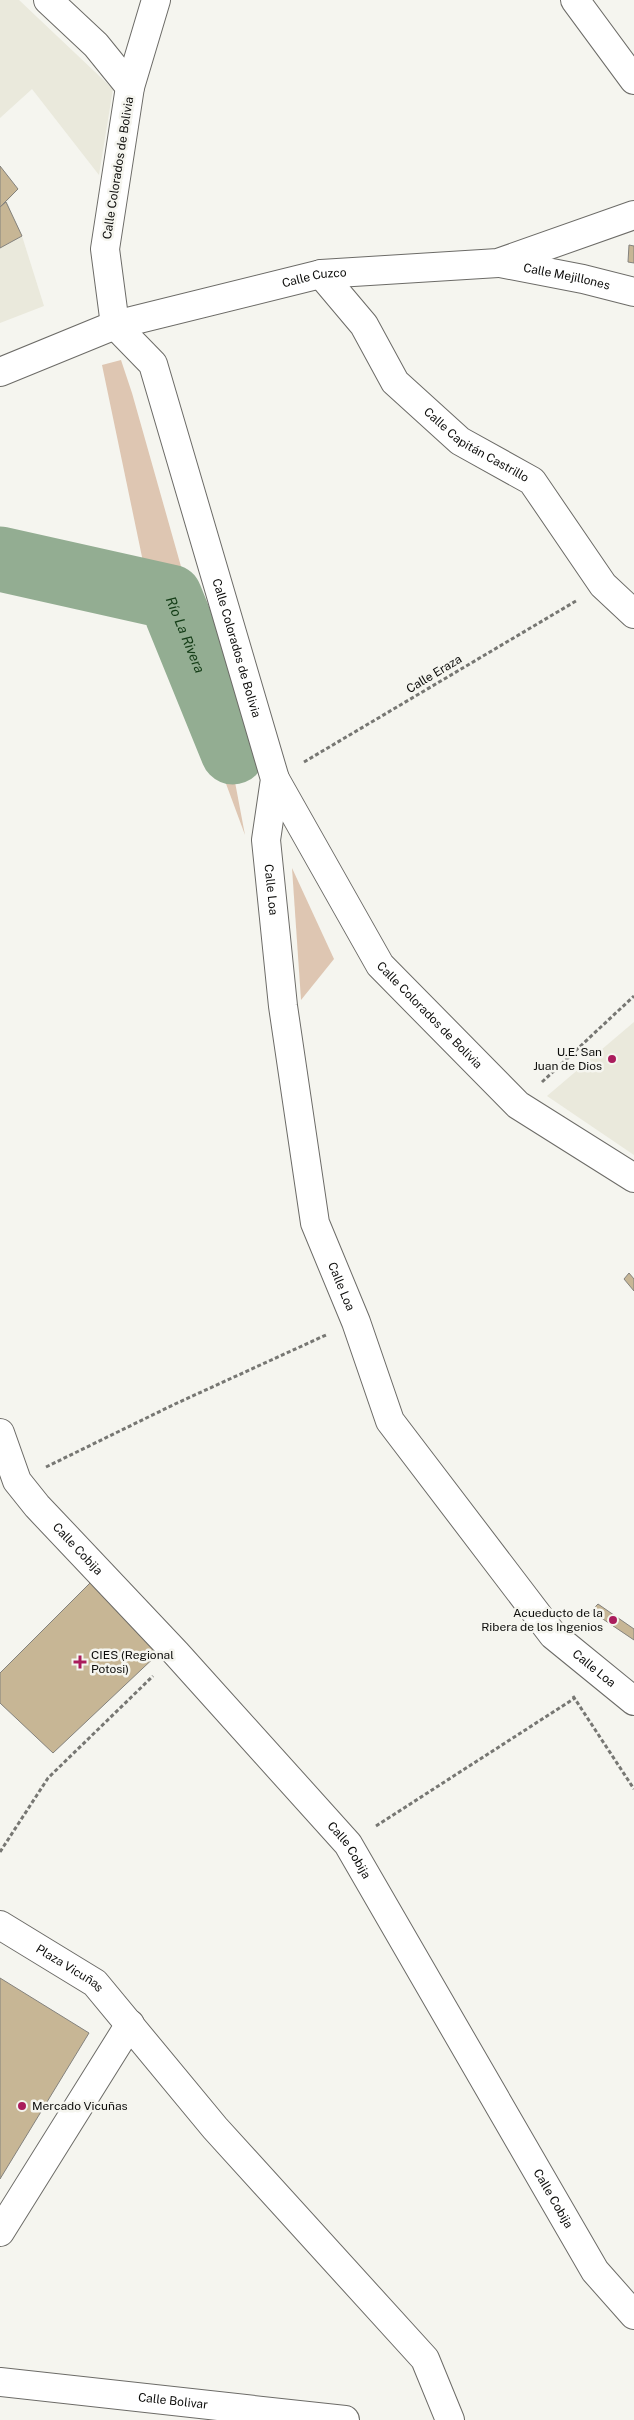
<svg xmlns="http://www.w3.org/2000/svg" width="634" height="2420" viewBox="0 0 634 2420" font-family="'Public Sans',sans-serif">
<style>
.built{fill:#eae9dc}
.green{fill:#dec6b2}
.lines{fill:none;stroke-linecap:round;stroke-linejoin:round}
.river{stroke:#93ad92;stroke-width:65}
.building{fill:#c7b695;stroke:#84827d}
.street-casing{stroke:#6c6b67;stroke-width:30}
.secondary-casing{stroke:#6c6b67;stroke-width:30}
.primary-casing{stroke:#6c6b67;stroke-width:30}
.path{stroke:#777773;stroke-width:3;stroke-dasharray:4 2.5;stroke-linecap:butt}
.street{stroke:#fff;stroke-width:28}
.secondary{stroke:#fff;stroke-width:28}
.primary{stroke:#fff;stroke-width:28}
.poi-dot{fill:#aa1c5c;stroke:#f5f5ef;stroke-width:2}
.labels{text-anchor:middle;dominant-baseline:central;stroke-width:5;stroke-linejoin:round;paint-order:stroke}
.street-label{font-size:12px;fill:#0d0d0b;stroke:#f5f5ef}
.poi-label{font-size:12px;fill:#0d0d0b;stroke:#f5f5ef;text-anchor:end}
.water-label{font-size:14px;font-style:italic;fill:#133c16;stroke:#f5f5ef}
</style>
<rect width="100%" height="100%" fill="#f5f5ef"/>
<!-- built -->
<g class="built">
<path d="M0 0H19L113 89 99 175 32 89 0 118Z"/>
<path d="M0 166 18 189 7 202 22 236 44 306 0 323Z"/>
<path d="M634 1022V1155L547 1096Z"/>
</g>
<!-- green -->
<g class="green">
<path d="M121 360 132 393 182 570 211 655 245 835 198 708 158 620 146 576 102 365Z"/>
<path d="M292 868 334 959 301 1000Z"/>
</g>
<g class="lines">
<!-- river -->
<path class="river" id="s1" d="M0 559 170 597 233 752"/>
</g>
<!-- building -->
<g class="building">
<path d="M0 166 18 189 0 207Z"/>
<path d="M6 202 22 236 0 248V207Z"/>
<path d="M629 245 634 246V263L628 262Z"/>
<path d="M629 1273 634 1279V1291L624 1279Z"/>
<path d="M92 1581 160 1652 53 1753 0 1703V1673Z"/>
<path d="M598 1604 634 1629V1640L591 1611Z"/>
<path d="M0 1978 89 2033 0 2179Z"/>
</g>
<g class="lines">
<defs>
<g id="street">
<path d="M48 0 96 45 130 87"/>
<path d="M575 0 634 80"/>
<path id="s2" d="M500 263 583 279 634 292"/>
<path id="s3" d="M321 274 364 325 395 382 460 441 532 481 603 585 634 614"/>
<path id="s4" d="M115 325 321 274 498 263 634 215"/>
<path id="s5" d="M275 779 380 965 518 1105 634 1178"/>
<path id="s6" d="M0 1925 95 1983 215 2128 425 2359 450 2420"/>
<path d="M0 2232 130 2024"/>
<path id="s7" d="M0 2382 345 2420"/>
</g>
<g id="secondary">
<path d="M0 372 115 325"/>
<path id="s8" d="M0 1433 17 1481 37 1506 176 1653 348 1844 595 2271 634 2315"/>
</g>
<g id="primary">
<path id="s9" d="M156 0 130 87 105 249 115 325 153 364 275 779 266 840 283 1006 315 1223 356 1322 390 1421 553 1635 634 1701"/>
</g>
</defs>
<!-- street casing -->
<use href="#street" class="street-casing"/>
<!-- secondary casing -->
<use href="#secondary" class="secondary-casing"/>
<!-- primary casing -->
<use href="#primary" class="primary-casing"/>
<!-- path -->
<g class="path">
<path d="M304 762 576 601"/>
<path d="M542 1082 634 996"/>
<path d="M46 1467 175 1404 326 1335"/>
<path d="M573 1696 634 1789"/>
<path d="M376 1826 575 1698"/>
<path d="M0 1852 48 1778 153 1676"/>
</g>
<!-- street -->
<use href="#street" class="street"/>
<!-- secondary -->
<use href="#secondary" class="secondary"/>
<!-- primary -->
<use href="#primary" class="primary"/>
</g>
<!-- markers -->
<g class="poi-dot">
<circle cx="612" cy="1059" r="5"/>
<circle cx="613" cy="1620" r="5"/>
<path d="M77.5 1654.5h5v5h5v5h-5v5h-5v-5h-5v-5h5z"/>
<circle cx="22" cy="2106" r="5"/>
</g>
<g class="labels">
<!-- street labels -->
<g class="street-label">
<text transform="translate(118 168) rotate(-81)">Calle Colorados de Bolivia</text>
<text stroke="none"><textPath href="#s2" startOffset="68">Calle Mejillones</textPath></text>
<text stroke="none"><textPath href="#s4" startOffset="205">Calle Cuzco</textPath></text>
<text stroke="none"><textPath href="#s3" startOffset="235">Calle Capitán Castrillo</textPath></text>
<text stroke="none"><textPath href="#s9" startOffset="682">Calle Colorados de Bolivia</textPath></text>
<text transform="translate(434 674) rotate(-31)">Calle Eraza</text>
<text stroke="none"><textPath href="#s9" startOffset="930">Calle Loa</textPath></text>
<text stroke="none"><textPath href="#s5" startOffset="284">Calle Colorados de Bolivia</textPath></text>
<text stroke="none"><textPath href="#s9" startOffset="1335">Calle Loa</textPath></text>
<text stroke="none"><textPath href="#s8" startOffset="142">Calle Cobija</textPath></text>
<text stroke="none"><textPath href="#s9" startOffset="1800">Calle Loa</textPath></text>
<text stroke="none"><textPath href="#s8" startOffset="548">Calle Cobija</textPath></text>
<text stroke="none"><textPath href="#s6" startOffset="82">Plaza Vicuñas</textPath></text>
<text stroke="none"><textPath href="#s8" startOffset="952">Calle Cobija</textPath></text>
<text stroke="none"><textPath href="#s7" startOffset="174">Calle Bolivar</textPath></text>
</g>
<!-- poi labels -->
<g class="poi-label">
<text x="602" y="1052">U.E. San<tspan x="602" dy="14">Juan de Dios</tspan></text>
<text x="603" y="1613">Acueducto de la<tspan x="603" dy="14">Ribera de los Ingenios</tspan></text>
<text x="91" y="1655" text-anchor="start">CIES (Regional<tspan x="91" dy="14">Potosi)</tspan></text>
<text x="32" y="2106" text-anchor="start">Mercado Vicuñas</text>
</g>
<!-- water labels -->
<g class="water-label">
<text stroke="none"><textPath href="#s1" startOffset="215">Río La Rivera</textPath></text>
</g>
</g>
</svg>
